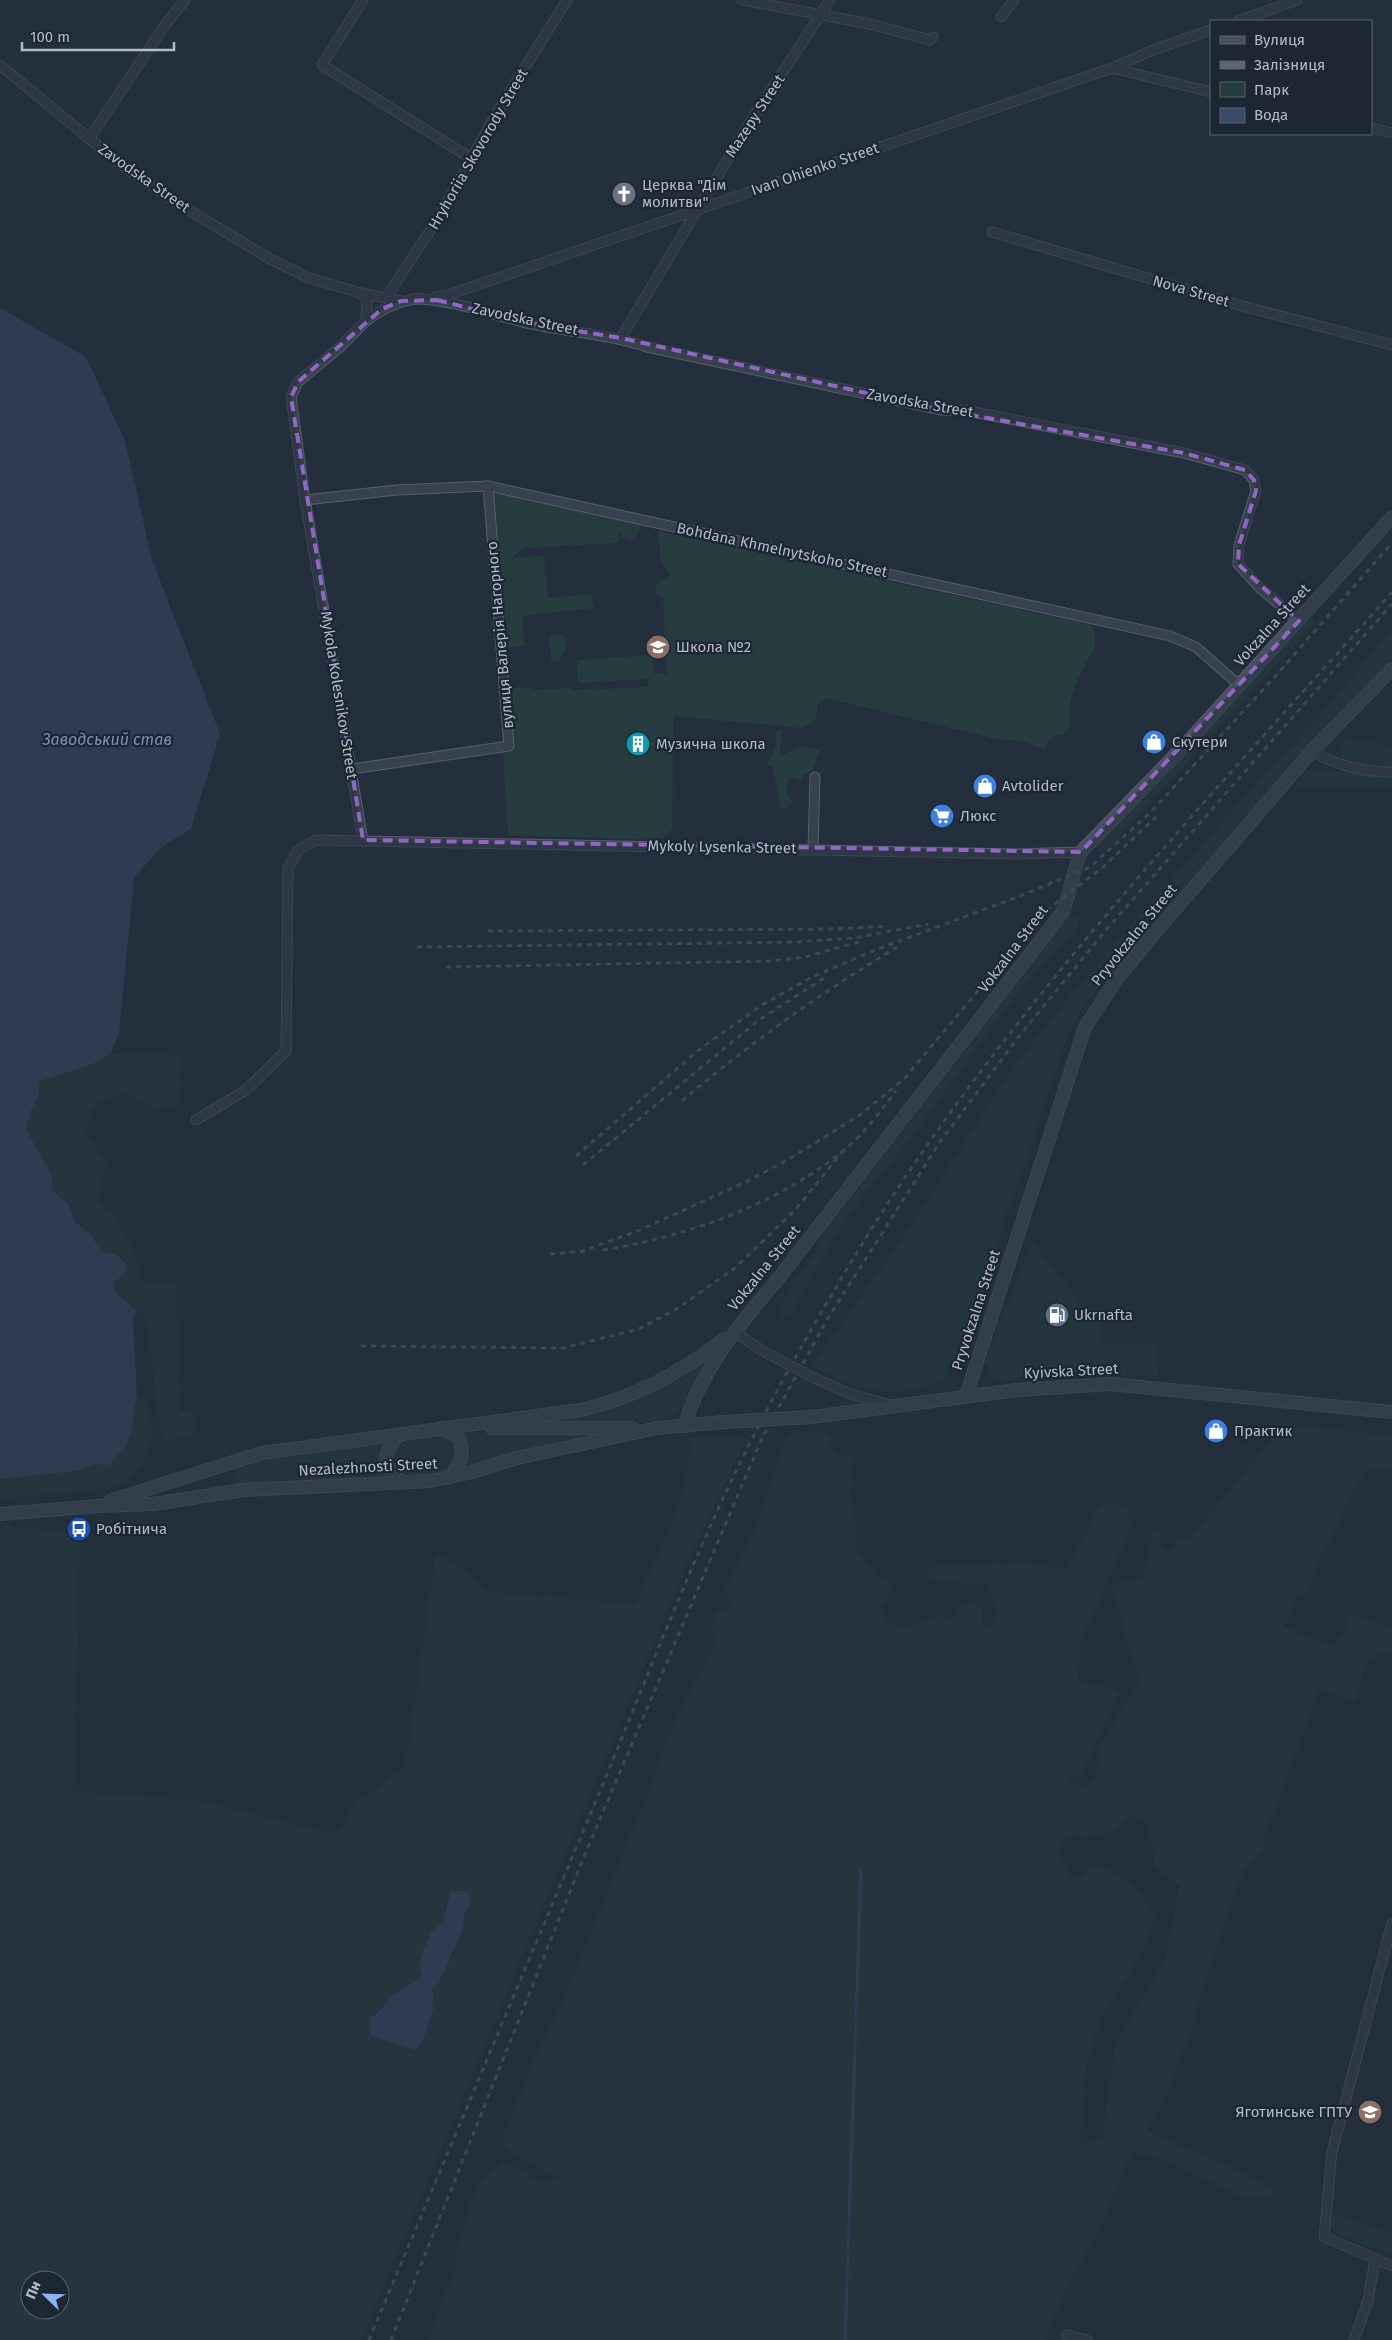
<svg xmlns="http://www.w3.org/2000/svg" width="1392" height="2340" viewBox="0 0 1392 2340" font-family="'Fira Sans',sans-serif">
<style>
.green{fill:#263c3f;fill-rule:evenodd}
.water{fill:#394c67}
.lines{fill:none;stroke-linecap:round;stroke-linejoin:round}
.stream{stroke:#394c67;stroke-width:3}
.street-casing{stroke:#565f6c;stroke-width:11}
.secondary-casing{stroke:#565f6c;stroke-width:14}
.street{stroke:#38414e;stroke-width:9}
.secondary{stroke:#465061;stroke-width:12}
.rail{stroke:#5a6575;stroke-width:3;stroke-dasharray:5 5;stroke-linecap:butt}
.street-bridge-casing{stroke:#565f6c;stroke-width:11;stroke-linecap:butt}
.secondary-bridge-casing{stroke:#565f6c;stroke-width:14;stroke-linecap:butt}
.street-bridge{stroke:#38414e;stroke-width:9}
.secondary-bridge{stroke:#465061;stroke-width:12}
.marked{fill:none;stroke:#9266c3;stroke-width:4;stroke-dasharray:10 6;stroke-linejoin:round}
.labels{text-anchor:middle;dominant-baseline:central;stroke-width:4.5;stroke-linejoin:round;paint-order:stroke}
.street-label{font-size:15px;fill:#b4bcc9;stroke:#1d2633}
.poi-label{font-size:15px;fill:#b4bcc9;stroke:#1d2633;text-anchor:start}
.water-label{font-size:16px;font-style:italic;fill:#7c92b1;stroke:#1d2633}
</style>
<rect width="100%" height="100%" fill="#242f3e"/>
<!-- green -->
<g class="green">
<path d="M498 492 642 522 638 533 631 541 624 538 619 532 618 543 524 548 511 558 544 556 548 598 591 594 595 608 522 616 525 646 508 648 506 624 497 621 487 500Z"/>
<path d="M658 531 1090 625 1093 627C1094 632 1096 638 1095 642 1095 652 1089 656 1086 663 1080 675 1073 689 1070 703 1067 717 1077 721 1063 735H1054L1044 749 1035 747C1030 740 1006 741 996 739L826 698 818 705C817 720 815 724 801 728L674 716 672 829 667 836 659 840 508 835 503 753 514 749 510 688 532 687 535 690 571 688 572 690 648 687V679L578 683 577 660 652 655 653 673 667 674 663 598 656 594V585L670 575 661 561Z"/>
<path d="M1308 617 1315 623 1102 855 1095 847Z"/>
<path d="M1392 629V660L1086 1002 1068 1034 1027 1160 1003 1221 996 1252 984 1285 968 1341 942 1382C930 1385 917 1389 904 1391 872 1395 840 1381 812 1366L899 1243 1019 1060 1087 976 1252 788 1323 712Z"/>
<path d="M562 634 565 636 566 647 560 660 551 662 549 635Z"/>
<path d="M777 730 782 731 780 752 782 755 802 746 820 750 813 770 803 775 801 781 792 777 788 779 787 793 792 801 787 808H780L773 767 768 764 776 745 775 731Z"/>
<path d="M1344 737 1363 742 1372 739 1379 745 1392 746V787L1295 786 1306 771H1339Z"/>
<path d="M1067 916 1076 918 1079 924 1073 933 1042 965 1004 1011 908 1142 862 1197 831 1243 791 1313 782 1317 780 1310 792 1284 814 1255 823 1235Z"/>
<path d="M110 1053 181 1055 178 1104 157 1110C128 1093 121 1086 92 1108L86 1134 109 1166 99 1178 100 1204 112 1212 137 1258 138 1278 142 1282 176 1284 180 1411 193 1412 194 1435 170 1440 162 1439 147 1318 116 1293 114 1282 115 1255 102 1252 90 1234 75 1222 69 1205 51 1189 53 1178 26 1129C30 1111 40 1100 38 1082 62 1071 87 1066 110 1053Z"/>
<path d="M1032 1241 1083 1307 1103 1309 1102 1344H1158L1157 1377 1118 1375 1004 1381 991 1378 986 1361Z"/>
<path d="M705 1361C698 1375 685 1409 672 1416 652 1428 528 1424 497 1424L640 1395Z"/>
<path d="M137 1397 146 1400C159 1438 150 1473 111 1488L0 1499V1479L76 1471 97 1464 132 1430 133 1405Z"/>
<path d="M1279 1423 1392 1436V1471L1367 1468 1350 1496 1335 1532 1322 1553 1308 1592 1298 1596 1284 1627 1332 1646 1345 1630 1349 1614 1392 1628V1655L1382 1652 1367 1661 1356 1702 1319 1689 1263 1841V1851L1243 1872 1216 1947 1190 2032 1168 2092 1147 2131 1247 2174 1275 2191 1272 2198 1243 2197 1153 2155 1131 2152 1099 2230 1071 2278 1044 2340H429L457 2263C455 2246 461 2241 465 2226 472 2195 477 2180 504 2162L524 2171 539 2182 560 2179 513 2153 505 2146 504 2134 534 2060 565 1996 653 1782 666 1743 689 1693 715 1647C713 1635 711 1623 716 1612L726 1609 731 1602 725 1591 759 1522 782 1447 794 1431 825 1432 832 1440 829 1447 837 1455 852 1457 851 1495 855 1522 856 1548 877 1577 893 1583 886 1601 880 1604 887 1622C906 1631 921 1624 938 1614L953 1620C960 1609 962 1602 976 1603L981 1609V1627H991L999 1611 986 1584 936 1582V1578L926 1577 931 1567 1007 1564 1014 1561 1065 1569 1086 1536 1093 1513 1104 1503 1127 1506 1131 1528 1081 1641 1077 1680 1120 1691 1082 1773 1067 1780 1085 1788 1096 1775 1101 1745 1139 1682 1111 1584 1143 1578 1154 1530 1160 1532 1162 1550 1171 1551 1177 1539 1190 1538 1271 1441ZM1133 1815 1149 1825 1156 1867 1180 1886 1164 1962 1116 2042 1103 2137 1080 2146 1085 2067 1101 2017 1144 1949 1155 1913C1140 1893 1118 1867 1092 1865L1079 1879 1070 1878 1058 1852 1061 1837 1111 1833Z"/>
<path d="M461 1433H591L508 1454 466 1468 468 1453Z"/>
<path d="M441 1436C465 1443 455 1461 445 1474 428 1476 393 1484 395 1456 395 1450 396 1446 402 1443 412 1438 429 1438 441 1436Z"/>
<path d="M747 1437 686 1566 361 2340H0V1526L14 1525V1529L31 1527 80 1535 73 1791 208 1802 331 1833 341 1829 355 1800 379 1789 388 1779 405 1768 436 1554 451 1560 489 1592 636 1604C656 1557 695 1489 689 1438ZM447 1906H469L452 1956 443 1969 438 1984 432 1989V1997L378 2014 391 1997 423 1976 420 1957 427 1946 430 1932 443 1922ZM30 2280H60V2310H30Z"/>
<path d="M385 1440 379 1460 386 1477 236 1488 233 1469 264 1459Z"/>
<path d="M1332 2212 1392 2234V2256L1335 2233 1330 2225Z"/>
</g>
<!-- water -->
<g class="water">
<path d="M0 308 86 357 125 441 152 560 220 734 191 829 163 846 134 877 119 1034C116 1039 114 1047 111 1052 101 1066 56 1074 38 1082L39 1095 31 1111 26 1129 53 1178 51 1189 69 1205 75 1222 90 1234 102 1252 115 1254 126 1263 124 1275 114 1282 116 1293 136 1310 133 1319 137 1397C132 1409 134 1420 131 1432 128 1445 118 1455 110 1465L97 1464 76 1471 0 1479Z"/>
<path d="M451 1891H469V1906L465 1914 462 1932 438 1984 432 1989 434 2007 423 2041 416 2050 370 2036 371 2017 378 2013 391 1997 423 1976C414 1962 427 1948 430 1932L443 1922Z"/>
</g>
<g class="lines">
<!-- stream -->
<path class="stream" d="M845 2340 861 1870"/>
<defs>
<g id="street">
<path d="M363 0 322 65 472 159"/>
<path d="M742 0 870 24 930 40 933 37"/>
<path d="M1001 17 1014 0"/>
<path d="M1238 21 1297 0"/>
<path d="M0 65 120 164 169 198 270 259 309 278 361 293 401 301"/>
<path d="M1112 68 1211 92"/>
<path d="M1371 128 1392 133"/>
<path d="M89 139 165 25 185 0"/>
<path d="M992 232 1242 306 1392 345"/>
<path d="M361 293 367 301 366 321 340 347 298 382 291 397 305 500 363 840"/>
<path d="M387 296 439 217 496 114 567 0"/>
<path d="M436 297 448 295 1112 68 1153 50 1211 30"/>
<path d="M417 299C454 300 490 314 526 323 566 332 608 334 647 347L942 410H963L1184 453 1245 470 1254 480 1256 491 1239 545 1238 564 1260 588 1299 621"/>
<path d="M366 321C384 308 398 301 421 298"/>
<path d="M621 338 745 130 830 0"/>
<path d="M305 500 397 490 488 486 1170 636 1196 647 1239 685"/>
<path d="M1312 751C1338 766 1362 772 1392 772"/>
<path d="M352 769 509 746 488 486"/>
<path d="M813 848 815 777"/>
<path d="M196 1120 246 1090 286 1051 288 868 298 850 316 840 1015 854 1081 852"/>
<path d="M733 1331 763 1351"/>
<path d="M812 1377 848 1393 890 1405"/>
<path d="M1392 1923 1332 2152 1324 2237 1392 2266"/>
<path d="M1067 2335 1087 2340"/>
<path d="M1354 2340 1368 2300 1375 2259"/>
</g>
<g id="secondary">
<path d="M966 1396 1085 1027 1116 980 1147 942 1312 751 1392 669"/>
<path d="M812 1417 1017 1390 1111 1384 1392 1412"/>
<path d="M684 1426C702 1368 740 1324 778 1279L1062 913C1071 894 1072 872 1081 852L1185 745 1392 517"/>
<path d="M442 1428 459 1438C465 1456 461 1465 448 1478"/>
<path d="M492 1428H632"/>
<path d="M399 1435C382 1453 382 1465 400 1481"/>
<path d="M110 1501 262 1453 580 1410C634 1398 681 1373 724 1339"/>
<path d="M0 1514 98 1506 153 1504 243 1490 431 1481 472 1472 517 1458 657 1428 724 1422"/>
</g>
</defs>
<!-- street casing -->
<use href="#street" class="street-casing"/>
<!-- secondary casing -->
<use href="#secondary" class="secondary-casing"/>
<!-- street -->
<use href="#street" class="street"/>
<!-- secondary -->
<use href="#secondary" class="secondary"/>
<!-- rail -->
<g class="rail">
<path d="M488 931 835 929 886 926"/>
<path d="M417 947 797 942 854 938 928 924"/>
<path d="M446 967 772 961 805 957 859 942"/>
<path d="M682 1101C750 1043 822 992 899 946"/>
<path d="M576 1156 700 1049 762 1005 812 977 875 950 1015 898 1090 867 1151 812 1271 681 1392 543"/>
<path d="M583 1165 759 1020 824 978"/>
<path d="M603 1250C686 1237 778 1204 843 1151 864 1134 880 1112 896 1091"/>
<path d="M580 1252 640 1230 752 1179 789 1159 860 1115 904 1079 1038 919 1056 903 1102 868 1156 817"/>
<path d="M550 1254 586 1251"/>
<path d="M361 1346 563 1348 639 1329 678 1308 735 1268 796 1209 843 1151"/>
<path d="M369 2340C446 2157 523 1974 600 1791 650 1671 696 1548 755 1433 789 1366 828 1300 867 1236 1014 1001 1209 799 1392 592"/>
<path d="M391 2340 583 1859 763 1436 828 1318 940 1142 1020 1035 1106 930 1392 604"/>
</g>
<defs>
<path id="street-bridge" d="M763 1351 812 1377"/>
<path id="secondary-bridge" d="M724 1422 812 1417"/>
</defs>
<!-- street-bridge casing -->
<use href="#street-bridge" class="street-bridge-casing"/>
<!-- secondary-bridge casing -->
<use href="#secondary-bridge" class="secondary-bridge-casing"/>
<!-- street-bridge -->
<use href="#street-bridge" class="street-bridge"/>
<!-- secondary-bridge -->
<use href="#secondary-bridge" class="secondary-bridge"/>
</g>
<!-- marked area -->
<path d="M0 0H1392V2340H0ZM437 300 528 323 621 338 942 410 1184 453 1245 470 1254 480 1256 491 1239 545 1238 564 1299 621 1081 852 363 840 291 397 298 382 382 309 401 301Z" fill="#242f3e" fill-opacity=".55" fill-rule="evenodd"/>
<path class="marked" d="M437 300 528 323 621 338 942 410 1184 453 1245 470 1254 480 1256 491 1239 545 1238 564 1299 621 1081 852 363 840 291 397 298 382 382 309 401 301Z"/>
<!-- icons -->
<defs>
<symbol id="church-disc" viewBox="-11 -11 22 22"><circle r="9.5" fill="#6b7280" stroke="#1d2633"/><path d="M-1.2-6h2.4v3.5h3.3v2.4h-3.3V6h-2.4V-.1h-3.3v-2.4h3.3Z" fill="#fff"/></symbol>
<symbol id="school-disc" viewBox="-11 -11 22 22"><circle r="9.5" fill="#8d6e63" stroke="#1d2633"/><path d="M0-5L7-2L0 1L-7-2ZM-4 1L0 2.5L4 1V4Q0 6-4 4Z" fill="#fff"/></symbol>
<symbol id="shop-disc" viewBox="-11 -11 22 22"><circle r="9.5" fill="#3f7fe0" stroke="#1d2633"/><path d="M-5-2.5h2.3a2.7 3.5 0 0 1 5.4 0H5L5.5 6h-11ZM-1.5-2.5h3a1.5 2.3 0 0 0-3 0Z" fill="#fff"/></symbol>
<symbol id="building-disc" viewBox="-11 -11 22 22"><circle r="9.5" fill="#0f9aa8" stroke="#1d2633"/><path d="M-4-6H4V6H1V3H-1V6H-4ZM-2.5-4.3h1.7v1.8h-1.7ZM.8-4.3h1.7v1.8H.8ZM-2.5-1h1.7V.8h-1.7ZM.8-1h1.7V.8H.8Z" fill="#fff"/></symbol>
<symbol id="supermarket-disc" viewBox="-11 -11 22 22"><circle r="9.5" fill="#3f7fe0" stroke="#1d2633"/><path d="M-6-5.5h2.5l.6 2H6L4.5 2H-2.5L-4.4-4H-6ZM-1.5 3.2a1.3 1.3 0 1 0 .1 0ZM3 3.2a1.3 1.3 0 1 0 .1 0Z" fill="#fff"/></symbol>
<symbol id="fuel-disc" viewBox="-11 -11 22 22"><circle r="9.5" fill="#5c6f8a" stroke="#1d2633"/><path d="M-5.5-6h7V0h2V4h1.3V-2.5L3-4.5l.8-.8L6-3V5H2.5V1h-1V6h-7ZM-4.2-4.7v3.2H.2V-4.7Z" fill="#fff"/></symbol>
<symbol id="bus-disc" viewBox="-11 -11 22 22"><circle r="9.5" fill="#1a4fb4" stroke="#1d2633"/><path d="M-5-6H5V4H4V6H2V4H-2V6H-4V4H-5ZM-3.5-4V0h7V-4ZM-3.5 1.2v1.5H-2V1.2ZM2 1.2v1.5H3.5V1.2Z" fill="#fff"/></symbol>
<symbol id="university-disc" viewBox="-11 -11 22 22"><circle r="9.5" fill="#8d6e63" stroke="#1d2633"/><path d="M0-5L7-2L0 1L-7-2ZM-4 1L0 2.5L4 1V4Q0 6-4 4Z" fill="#fff"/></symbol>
</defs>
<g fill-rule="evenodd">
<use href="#church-disc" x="610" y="180" width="28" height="28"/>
<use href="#school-disc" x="644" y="633" width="28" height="28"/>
<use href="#shop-disc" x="1140" y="728" width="28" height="28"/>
<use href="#building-disc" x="624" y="730" width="28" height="28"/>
<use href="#shop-disc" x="971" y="772" width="28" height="28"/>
<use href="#supermarket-disc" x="928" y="802" width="28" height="28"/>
<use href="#fuel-disc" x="1043" y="1301" width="28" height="28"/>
<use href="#shop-disc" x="1202" y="1417" width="28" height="28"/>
<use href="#bus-disc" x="65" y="1515" width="28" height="28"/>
<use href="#university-disc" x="1356" y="2098" width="28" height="28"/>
</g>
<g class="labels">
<!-- street labels -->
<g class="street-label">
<text transform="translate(755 116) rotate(-57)">Mazepy Street</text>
<text transform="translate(478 149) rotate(-60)">Hryhoriia Skovorody Street</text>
<text transform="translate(815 169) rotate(-19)">Ivan Ohienko Street</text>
<text transform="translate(144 178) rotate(35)">Zavodska Street</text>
<text transform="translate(1191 291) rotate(16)">Nova Street</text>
<text transform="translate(525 319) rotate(12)">Zavodska Street</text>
<text transform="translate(920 403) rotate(10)">Zavodska Street</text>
<text transform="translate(782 550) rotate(12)">Bohdana Khmelnytskoho Street</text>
<text transform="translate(1272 625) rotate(-48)">Vokzalna Street</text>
<text transform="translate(500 635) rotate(-95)">вулиця Валерія Нагорного</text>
<text transform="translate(339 695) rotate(81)">Mykola Kolesnikov Street</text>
<text transform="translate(722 847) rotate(1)">Mykoly Lysenka Street</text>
<text transform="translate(1134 935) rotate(-51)">Pryvokzalna Street</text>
<text transform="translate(1013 949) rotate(-53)">Vokzalna Street</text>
<text transform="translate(764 1268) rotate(-51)">Vokzalna Street</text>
<text transform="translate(976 1310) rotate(-72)">Pryvokzalna Street</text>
<text transform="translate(1071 1371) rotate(-3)">Kyivska Street</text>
<text transform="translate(368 1467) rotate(-3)">Nezalezhnosti Street</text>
</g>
<!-- poi labels -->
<g class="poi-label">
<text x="642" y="185">Церква "Дім<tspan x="642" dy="17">молитви"</tspan></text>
<text x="676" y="647">Школа №2</text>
<text x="1172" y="742">Скутери</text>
<text x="656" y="744">Музична школа</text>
<text x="1002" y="786">Avtolider</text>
<text x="960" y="816">Люкс</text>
<text x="1074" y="1315">Ukrnafta</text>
<text x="1234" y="1431">Практик</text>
<text x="96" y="1529">Робітнича</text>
<text x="1352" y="2112" text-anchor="end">Яготинське ГПТУ</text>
</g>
<!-- water labels -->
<g class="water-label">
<text x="107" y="739">Заводський став</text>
</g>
</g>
<!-- legend -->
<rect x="1210" y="20" width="162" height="115" fill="#1d2633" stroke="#59626f"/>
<rect x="1220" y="36" width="25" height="8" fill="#465061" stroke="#59626f"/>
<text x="1254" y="45" font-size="15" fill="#b4bcc9">Вулиця</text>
<rect x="1220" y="61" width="25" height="8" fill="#5a6575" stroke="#59626f"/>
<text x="1254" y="70" font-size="15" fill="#b4bcc9">Залізниця</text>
<rect x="1220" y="82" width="25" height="15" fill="#263c3f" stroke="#59626f"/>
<text x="1254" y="95" font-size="15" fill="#b4bcc9">Парк</text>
<rect x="1220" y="108" width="25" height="15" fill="#394c67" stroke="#59626f"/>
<text x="1254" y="120" font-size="15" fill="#b4bcc9">Вода</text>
<!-- north arrow -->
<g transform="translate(45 2295) rotate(293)"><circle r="24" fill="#1d2633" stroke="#59626f"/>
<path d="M0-4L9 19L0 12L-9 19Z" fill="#8ab4f8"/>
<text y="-8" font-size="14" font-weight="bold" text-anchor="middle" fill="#b4bcc9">Пн</text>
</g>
<!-- scale -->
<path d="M22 42v8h152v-8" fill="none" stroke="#b4bcc9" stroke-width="2.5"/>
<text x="30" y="42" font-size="15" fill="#b4bcc9" stroke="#1d2633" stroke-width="4" paint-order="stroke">100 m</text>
</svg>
